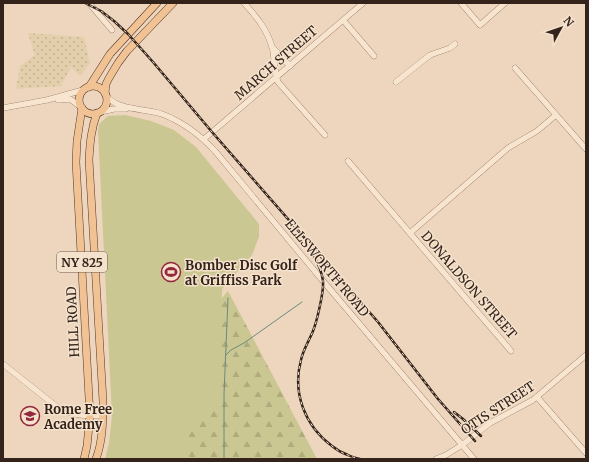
<svg xmlns="http://www.w3.org/2000/svg" width="589" height="462" viewBox="0 0 589 462" font-family="Merriweather,serif">
<style>
.farmland{fill:url(#farmland-dots)}
.forest{fill:url(#forest-firs)}
.pitch{fill:#cbc792}
.lines{fill:none;stroke-linecap:round;stroke-linejoin:round}
.stream{stroke:#698c7d;stroke-width:1}
.minor-casing{stroke:#856757;stroke-width:6}
.major-casing{stroke:#52362b;stroke-width:8}
.minor{stroke:#f8e5d0;stroke-width:5.5}
.major{stroke:#f1c394;stroke-width:7}
.rail-casing{stroke:#34231b;stroke-width:2.5}
.rail{stroke:#f5e2cd;stroke-width:1;stroke-dasharray:3;stroke-linecap:butt}
.labels{text-anchor:middle;dominant-baseline:central;stroke-width:3;stroke-linejoin:round;paint-order:stroke}
.shield{fill:#f5e2cd;stroke:#6e5c50;stroke-width:1}
.shield-label{font-size:12px;font-weight:bold;fill:#34231b}
.street-label{font-size:13px;fill:#34231b;stroke:#f5e2cd}
.poi-label{font-size:13px;font-weight:bold;fill:#34231b;stroke:#f5e2cd;text-anchor:start}
</style>
<defs>
<pattern id="farmland-dots" width="8" height="8" patternUnits="userSpaceOnUse"><rect width="8" height="8" fill="#e3cfab"/><path d="M2 2h.1M6 6h.1" fill="none" stroke="#c3b193" stroke-width="1.8" stroke-linecap="round"/></pattern>
<pattern id="forest-firs" width="22" height="20" patternUnits="userSpaceOnUse"><rect width="22" height="20" fill="#cbc792"/><path d="M5 1l3.5 6h-7zM16 11l3.5 6h-7z" fill="#afab7d"/></pattern>
</defs>
<rect width="100%" height="100%" fill="#edd6bd"/>
<!-- farmland -->
<path class="farmland" d="M28 33 84 37 90 63 80 76 71 67 61 86 16 89 20 66 35 55Z"/>
<!-- forest -->
<path class="forest" d="M228 291 317 459H112L141 390Z"/>
<!-- pitch -->
<path class="pitch" d="M125 115 151 121 174 130 196 147 259 224V237L252 255 222 289 218 401 202 411 188 423 189 459H105L109 443 112 416 98 131 99 124 108 116Z"/>
<g class="lines">
<!-- stream -->
<g class="stream">
<path d="M226 355 231 350 244 343 302 302"/>
<path d="M224 459V394L228 298"/>
</g>
<defs>
<g id="minor">
<path d="M89 3 112 30"/>
<path d="M244 3C257 17 269 32 273 51 275 62 274 72 278 82L325 135"/>
<path d="M461 3 480 25 505 3"/>
<path d="M343 20 374 56"/>
<path d="M273 48 290 66"/>
<path d="M515 68 586 149"/>
<path d="M396 82 430 55 450 48 455 44"/>
<path d="M107 97C121 111 144 108 162 114 183 122 200 135 215 151L323 281 474 459"/>
<path d="M58 100 70 99 81 107"/>
<path d="M3 108 47 100 83 90"/>
<path d="M100 112 114 109H126"/>
<path d="M204 139 363 3"/>
<path d="M348 161 511 351"/>
<path d="M410 233 508 148 537 131 556 115"/>
<path d="M3 364 57 407C72 416 86 416 103 416"/>
<path d="M537 397 586 453"/>
<path d="M436 459 446 455 462 445 490 423 533 400 586 355"/>
</g>
<g id="major">
<circle cx="93" cy="100" r="14"/>
<path d="M89 87 110 54 157 3"/>
<path d="M105 93 106 84 109 78 118 63 127 51 173 3"/>
<path d="M82 108 77 141 76 162 90 416 87 446 84 459"/>
<path d="M96 459C103 440 103 420 103 401L89 160C90 143 91 129 97 113"/>
</g>
</defs>
<!-- minor casing -->
<use href="#minor" class="minor-casing"/>
<!-- major casing -->
<use href="#major" class="major-casing"/>
<!-- minor -->
<use href="#minor" class="minor"/>
<!-- major -->
<use href="#major" class="major"/>
<defs>
<g id="rail">
<path d="M85 3 101 11 114 21 128 34 153 62 212 132 378 322 438 399 475 441"/>
<path d="M312 252C317 261 322 271 323 281 324 291 317 321 313 331 309 341 303 350 301 360 292 393 305 426 332 446 337 450 342 453 348 455 352 457 356 458 360 459"/>
<path d="M454 412 463 419 481 436"/>
</g>
</defs>
<!-- rail casing -->
<use href="#rail" class="rail-casing"/>
<!-- rail -->
<use href="#rail" class="rail"/>
</g>
<!-- icons -->
<defs>
<symbol id="stadium-ring" viewBox="-11 -11 22 22"><circle r="9.5" fill="#f5e2cd" stroke="#93273c" stroke-width="1.5"/><path d="M0-5a6.5 5 0 1 0 0 10a6.5 5 0 1 0 0-10ZM-3.5-1.8h7v3.6h-7Z" fill="#93273c"/></symbol>
<symbol id="school-ring" viewBox="-11 -11 22 22"><circle r="9.5" fill="#f5e2cd" stroke="#93273c" stroke-width="1.5"/><path d="M0-5L7-2L0 1L-7-2ZM-4 1L0 2.5L4 1V4Q0 6-4 4Z" fill="#93273c"/></symbol>
</defs>
<g fill-rule="evenodd">
<use href="#stadium-ring" x="160" y="261" width="22" height="22"/>
<use href="#school-ring" x="19" y="405" width="22" height="22"/>
</g>
<g class="labels">
<!-- shield labels -->
<rect class="shield" x="57" y="252" width="50" height="20" rx="3"/>
<g class="shield-label">
<text x="82" y="262">NY 825</text>
</g>
<!-- street labels -->
<g class="street-label">
<text transform="translate(276 63) rotate(-41)">MARCH STREET</text>
<text transform="translate(327 268) rotate(50)">ELLSWORTH ROAD</text>
<text transform="translate(469 285) rotate(49)">DONALDSON STREET</text>
<text transform="translate(73 322) rotate(-93)">HILL ROAD</text>
<text transform="translate(498 408) rotate(-33)">OTIS STREET</text>
</g>
<!-- poi labels -->
<g class="poi-label">
<text x="185" y="265">Bomber Disc Golf<tspan x="185" dy="15">at Griffiss Park</tspan></text>
<text x="44" y="409">Rome Free<tspan x="44" dy="15">Academy</tspan></text>
</g>
</g>
<!-- border -->
<rect width="589" height="462" fill="none" stroke="#34231b" stroke-width="8"/>
<!-- north arrow -->
<g transform="translate(561 28) rotate(50)" stroke="#f5e2cd" stroke-width="3" paint-order="stroke">
<path d="M0-3L7 15L0 10L-7 15Z" fill="#34231b"/>
<text y="-6" font-size="11" font-weight="bold" text-anchor="middle" fill="#34231b">N</text>
</g>
</svg>
